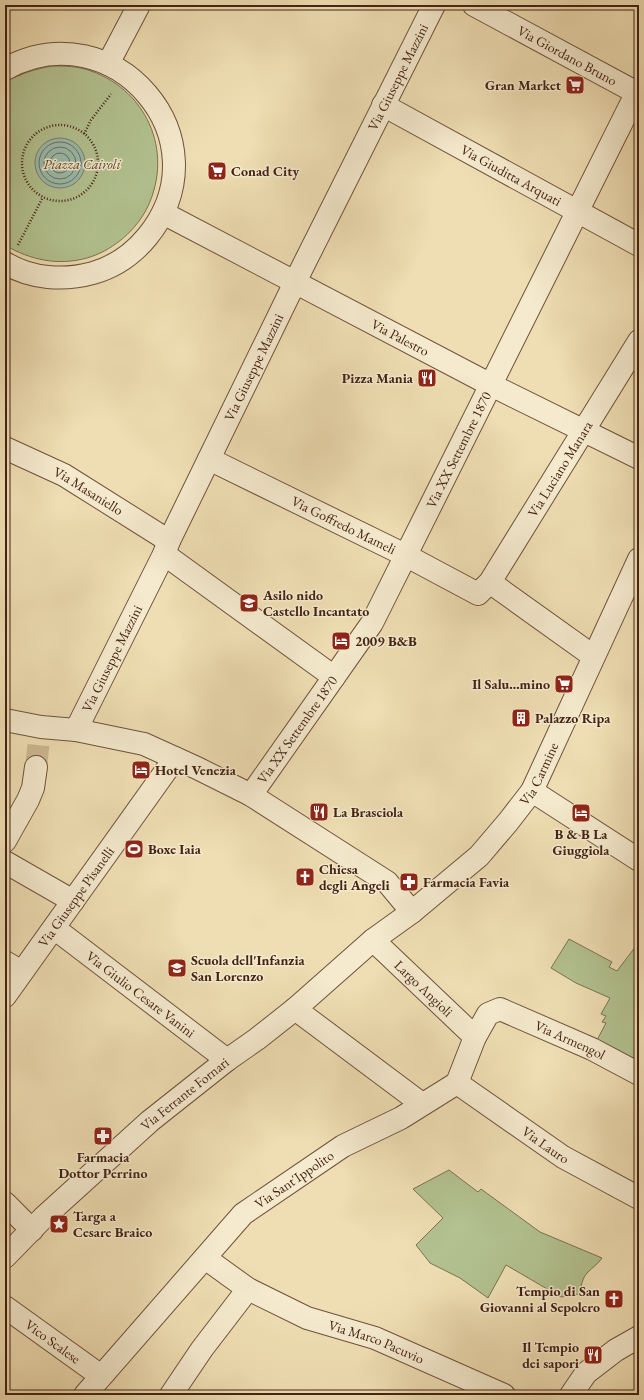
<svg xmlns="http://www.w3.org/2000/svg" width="644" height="1400" viewBox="0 0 644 1400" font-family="'EB Garamond',serif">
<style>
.green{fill:#b3c291;stroke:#7c7253}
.water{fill:#9abcac;stroke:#787f70}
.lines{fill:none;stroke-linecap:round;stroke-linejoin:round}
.shore{stroke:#6f7060;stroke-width:1}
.street-tunnel{stroke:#cdb993;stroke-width:22;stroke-dasharray:22 11;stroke-linecap:butt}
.street-casing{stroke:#6f523c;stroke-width:24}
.path{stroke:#442315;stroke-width:2.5;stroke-dasharray:1 2;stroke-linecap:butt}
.street{stroke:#f5eace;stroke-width:22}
.labels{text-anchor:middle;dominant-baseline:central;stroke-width:3;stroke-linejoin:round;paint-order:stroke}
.street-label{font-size:14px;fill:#442315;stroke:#f5eace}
.poi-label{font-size:14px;font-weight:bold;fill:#442315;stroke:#f5eace;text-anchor:start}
.park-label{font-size:14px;font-style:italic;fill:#604b34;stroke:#f5eace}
</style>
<rect width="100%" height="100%" fill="#efdeb3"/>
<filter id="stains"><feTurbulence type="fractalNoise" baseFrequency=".005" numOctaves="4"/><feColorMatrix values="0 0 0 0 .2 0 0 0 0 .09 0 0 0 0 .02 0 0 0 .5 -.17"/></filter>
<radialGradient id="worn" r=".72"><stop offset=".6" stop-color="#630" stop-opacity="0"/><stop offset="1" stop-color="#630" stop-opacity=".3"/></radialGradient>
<!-- green -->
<g class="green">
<path d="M52 66C65 66 78 66 91 71 150 92 175 157 145 212 132 234 111 251 87 258 58 266 30 260 5 245V82C20 74 35 69 52 66Z"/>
<path d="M569 939 612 962 609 967 617 971 639 942V1064L595 1044 606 1023 602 1022 606 1016 601 1014 610 998 576 983 551 968Z"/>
<path d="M449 1170 478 1192 481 1189 540 1232 602 1258C598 1264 593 1267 588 1272 582 1278 581 1286 580 1294L561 1297 506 1265 488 1298 460 1278 430 1263 416 1245 443 1218 413 1189Z"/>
</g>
<!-- water -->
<circle class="water" cx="60" cy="163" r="25"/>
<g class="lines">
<!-- shore -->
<g class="shore">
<circle cx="60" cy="163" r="21"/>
<circle cx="60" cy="163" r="16"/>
<circle cx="60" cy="163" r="10"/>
</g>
<!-- street-tunnel -->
<path class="street-tunnel" d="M36 767 39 740"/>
<defs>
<g id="street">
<path id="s1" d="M474 5 639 94"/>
<path d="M108 64 139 5"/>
<path d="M5 69C114 9 227 140 147 237 133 254 114 267 93 273 64 281 31 279 5 263"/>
<path id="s2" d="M383 105 639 245"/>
<path id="s3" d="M163 213 491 385 639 458"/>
<path id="s4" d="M5 448 64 475 169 541"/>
<path id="s5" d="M209 459 405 555 478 594 490 582 639 341"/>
<path d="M164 554 334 677"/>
<path d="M498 588 593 656"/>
<path d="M5 720 41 727 76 730 144 744 197 768 251 795 387 882 412 912"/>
<path id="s6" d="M76 730 164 554 169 541 302 268 434 5"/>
<path d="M532 791 639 860"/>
<path id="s7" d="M251 795 372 623 639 88"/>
<path d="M5 841 28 800 33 788 36 767"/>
<path d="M5 862 73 901"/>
<path id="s8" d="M54 928 227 1060"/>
<path id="s9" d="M373 940 475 1037"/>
<path d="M5 962 22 972"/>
<path id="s10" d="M5 996 175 758"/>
<path d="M295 1009 422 1104"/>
<path id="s11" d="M457 1083 563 1157 639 1198"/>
<path d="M5 1203 32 1230"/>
<path id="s12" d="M5 1257 43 1218 150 1121 227 1060 257 1039 295 1009 373 940 412 912 479 856 508 822 532 791 639 559"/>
<path id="s13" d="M205 1258 248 1289 307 1318 375 1338 504 1395"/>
<path id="s14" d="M5 1307 101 1376"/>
<path id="s15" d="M85 1395 243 1214 343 1146 401 1118 457 1083 475 1037 488 1014 500 1009 592 1049 639 1074"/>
<path d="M171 1395 202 1349 248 1289"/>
<path d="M571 1395 586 1373 616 1350 639 1337"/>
</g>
</defs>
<!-- street casing -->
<use href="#street" class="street-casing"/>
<!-- path -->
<g class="path">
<circle cx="60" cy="163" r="38"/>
<path d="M84 134 91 120 111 94"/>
<path d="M18 245 43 197"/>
</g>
<!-- street -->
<use href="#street" class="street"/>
</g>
<!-- icons -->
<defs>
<symbol id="supermarket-square" viewBox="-11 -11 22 22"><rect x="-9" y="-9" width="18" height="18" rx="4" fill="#8f2418" stroke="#f5eace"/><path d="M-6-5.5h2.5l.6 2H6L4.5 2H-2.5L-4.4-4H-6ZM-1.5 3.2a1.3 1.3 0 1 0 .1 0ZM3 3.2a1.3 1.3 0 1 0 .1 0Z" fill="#fff"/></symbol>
<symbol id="restaurant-square" viewBox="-11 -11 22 22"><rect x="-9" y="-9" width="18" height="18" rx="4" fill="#8f2418" stroke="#f5eace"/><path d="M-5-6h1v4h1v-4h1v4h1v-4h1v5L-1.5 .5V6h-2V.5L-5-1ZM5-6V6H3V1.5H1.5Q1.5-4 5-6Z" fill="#fff"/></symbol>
<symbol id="school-square" viewBox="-11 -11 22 22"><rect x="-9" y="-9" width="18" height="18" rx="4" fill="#8f2418" stroke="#f5eace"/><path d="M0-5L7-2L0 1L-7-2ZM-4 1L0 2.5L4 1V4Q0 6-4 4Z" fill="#fff"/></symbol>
<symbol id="hotel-square" viewBox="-11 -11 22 22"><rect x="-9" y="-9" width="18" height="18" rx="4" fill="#8f2418" stroke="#f5eace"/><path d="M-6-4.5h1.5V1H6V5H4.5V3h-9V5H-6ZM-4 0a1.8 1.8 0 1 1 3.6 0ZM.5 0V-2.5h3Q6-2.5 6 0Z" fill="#fff"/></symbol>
<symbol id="building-square" viewBox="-11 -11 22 22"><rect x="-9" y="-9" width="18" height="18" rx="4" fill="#8f2418" stroke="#f5eace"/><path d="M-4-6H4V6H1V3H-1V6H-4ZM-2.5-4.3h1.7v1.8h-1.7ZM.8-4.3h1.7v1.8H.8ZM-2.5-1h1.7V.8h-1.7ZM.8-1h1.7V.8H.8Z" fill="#fff"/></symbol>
<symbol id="stadium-square" viewBox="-11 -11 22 22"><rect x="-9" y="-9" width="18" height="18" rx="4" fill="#8f2418" stroke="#f5eace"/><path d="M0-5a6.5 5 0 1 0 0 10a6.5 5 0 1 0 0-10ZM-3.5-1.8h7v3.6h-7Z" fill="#fff"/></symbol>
<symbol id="church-square" viewBox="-11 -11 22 22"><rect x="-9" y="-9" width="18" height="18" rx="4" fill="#8f2418" stroke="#f5eace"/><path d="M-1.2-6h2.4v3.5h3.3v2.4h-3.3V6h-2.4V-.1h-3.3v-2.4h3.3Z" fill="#fff"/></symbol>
<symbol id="pharmacy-square" viewBox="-11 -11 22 22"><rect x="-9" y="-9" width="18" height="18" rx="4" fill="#8f2418" stroke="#f5eace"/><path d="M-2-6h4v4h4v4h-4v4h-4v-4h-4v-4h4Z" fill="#fff"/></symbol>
<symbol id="sight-square" viewBox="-11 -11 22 22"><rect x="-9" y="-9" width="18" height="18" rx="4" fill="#8f2418" stroke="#f5eace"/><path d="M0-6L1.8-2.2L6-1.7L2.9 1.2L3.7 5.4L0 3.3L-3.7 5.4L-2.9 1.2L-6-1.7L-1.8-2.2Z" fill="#fff"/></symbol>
</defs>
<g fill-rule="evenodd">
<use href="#supermarket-square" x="564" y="74" width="22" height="22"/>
<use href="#supermarket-square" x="206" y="160" width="22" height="22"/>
<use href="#restaurant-square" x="416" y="367" width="22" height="22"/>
<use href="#school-square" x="238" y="592" width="22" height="22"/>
<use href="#hotel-square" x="330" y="630" width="22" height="22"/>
<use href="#supermarket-square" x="553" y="673" width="22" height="22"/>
<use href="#building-square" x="510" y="707" width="22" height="22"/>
<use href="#hotel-square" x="130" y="759" width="22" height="22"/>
<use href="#restaurant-square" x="308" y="801" width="22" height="22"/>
<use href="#hotel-square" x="570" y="802" width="22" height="22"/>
<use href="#stadium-square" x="123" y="838" width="22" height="22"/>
<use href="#church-square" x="294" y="866" width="22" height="22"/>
<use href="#pharmacy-square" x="398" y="871" width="22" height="22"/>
<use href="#school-square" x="166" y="957" width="22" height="22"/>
<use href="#pharmacy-square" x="92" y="1125" width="22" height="22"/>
<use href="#sight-square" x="48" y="1213" width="22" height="22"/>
<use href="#church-square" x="603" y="1288" width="22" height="22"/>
<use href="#restaurant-square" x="582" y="1344" width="22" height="22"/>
</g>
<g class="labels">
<!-- street labels -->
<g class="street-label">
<text stroke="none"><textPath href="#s1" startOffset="106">Via Giordano Bruno</textPath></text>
<text stroke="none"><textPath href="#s6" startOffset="728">Via Giuseppe Mazzini</textPath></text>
<text stroke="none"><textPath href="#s2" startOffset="146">Via Giuditta Arquati</textPath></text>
<text stroke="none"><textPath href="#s3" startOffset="268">Via Palestro</textPath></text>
<text stroke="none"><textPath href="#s6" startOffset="404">Via Giuseppe Mazzini</textPath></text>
<text stroke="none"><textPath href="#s7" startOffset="404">Via XX Settembre 1870</textPath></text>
<text stroke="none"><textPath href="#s5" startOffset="451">Via Luciano Manara</textPath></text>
<text stroke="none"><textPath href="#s4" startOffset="94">Via Masaniello</textPath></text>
<text stroke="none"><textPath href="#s5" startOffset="150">Via Goffredo Mameli</textPath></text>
<text stroke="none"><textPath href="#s6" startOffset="80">Via Giuseppe Mazzini</textPath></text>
<text stroke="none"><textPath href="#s7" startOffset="80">Via XX Settembre 1870</textPath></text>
<text stroke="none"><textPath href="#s12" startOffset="724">Via Carmine</textPath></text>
<text stroke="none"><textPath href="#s10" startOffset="122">Via Giuseppe Pisanelli</textPath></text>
<text stroke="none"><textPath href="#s9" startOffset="70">Largo Angioli</textPath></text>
<text stroke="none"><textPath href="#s8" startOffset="109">Via Giulio Cesare Vanini</textPath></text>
<text stroke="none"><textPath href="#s15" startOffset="657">Via Armengol</textPath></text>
<text stroke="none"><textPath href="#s12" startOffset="243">Via Ferrante Fornari</textPath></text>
<text stroke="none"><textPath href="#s11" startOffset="108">Via Lauro</textPath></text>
<text stroke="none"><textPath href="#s15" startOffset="302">Via Sant'Ippolito</textPath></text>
<text stroke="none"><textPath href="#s14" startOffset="59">Vico Scalese</textPath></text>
<text stroke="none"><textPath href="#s13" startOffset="192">Via Marco Pacuvio</textPath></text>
</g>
<!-- poi labels -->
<g class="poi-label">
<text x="561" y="85" text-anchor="end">Gran Market</text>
<text x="231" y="171">Conad City</text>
<text x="413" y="378" text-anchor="end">Pizza Mania</text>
<text x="263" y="595">Asilo nido<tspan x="263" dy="16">Castello Incantato</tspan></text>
<text x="355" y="641">2009 B&amp;B</text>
<text x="550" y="684" text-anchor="end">Il Salu...mino</text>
<text x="535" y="718">Palazzo Ripa</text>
<text x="155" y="770">Hotel Venezia</text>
<text x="333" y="812">La Brasciola</text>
<text x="581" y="834" text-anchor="middle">B &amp; B La<tspan x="581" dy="16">Giuggiola</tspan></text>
<text x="148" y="849">Boxe Iaia</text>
<text x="319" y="869">Chiesa<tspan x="319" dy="16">degli Angeli</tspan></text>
<text x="423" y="882">Farmacia Favia</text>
<text x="191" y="960">Scuola dell'Infanzia<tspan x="191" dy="16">San Lorenzo</tspan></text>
<text x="103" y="1157" text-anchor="middle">Farmacia<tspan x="103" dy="16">Dottor Perrino</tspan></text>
<text x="73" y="1216">Targa a<tspan x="73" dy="16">Cesare Braico</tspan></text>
<text x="600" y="1291" text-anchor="end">Tempio di San<tspan x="600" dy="16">Giovanni al Sepolcro</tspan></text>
<text x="579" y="1347" text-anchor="end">Il Tempio<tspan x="579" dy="16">dei sapori</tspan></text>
</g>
<!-- park labels -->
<g class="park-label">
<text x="82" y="164">Piazza Cairoli</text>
</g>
</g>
<!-- margin -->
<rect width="644" height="1400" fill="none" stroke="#efdeb3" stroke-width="20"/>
<rect x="6" y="6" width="632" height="1388" fill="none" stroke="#442315" stroke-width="2"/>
<rect x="10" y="10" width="624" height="1380" fill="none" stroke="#442315"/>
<rect width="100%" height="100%" filter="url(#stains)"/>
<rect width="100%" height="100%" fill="url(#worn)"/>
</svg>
